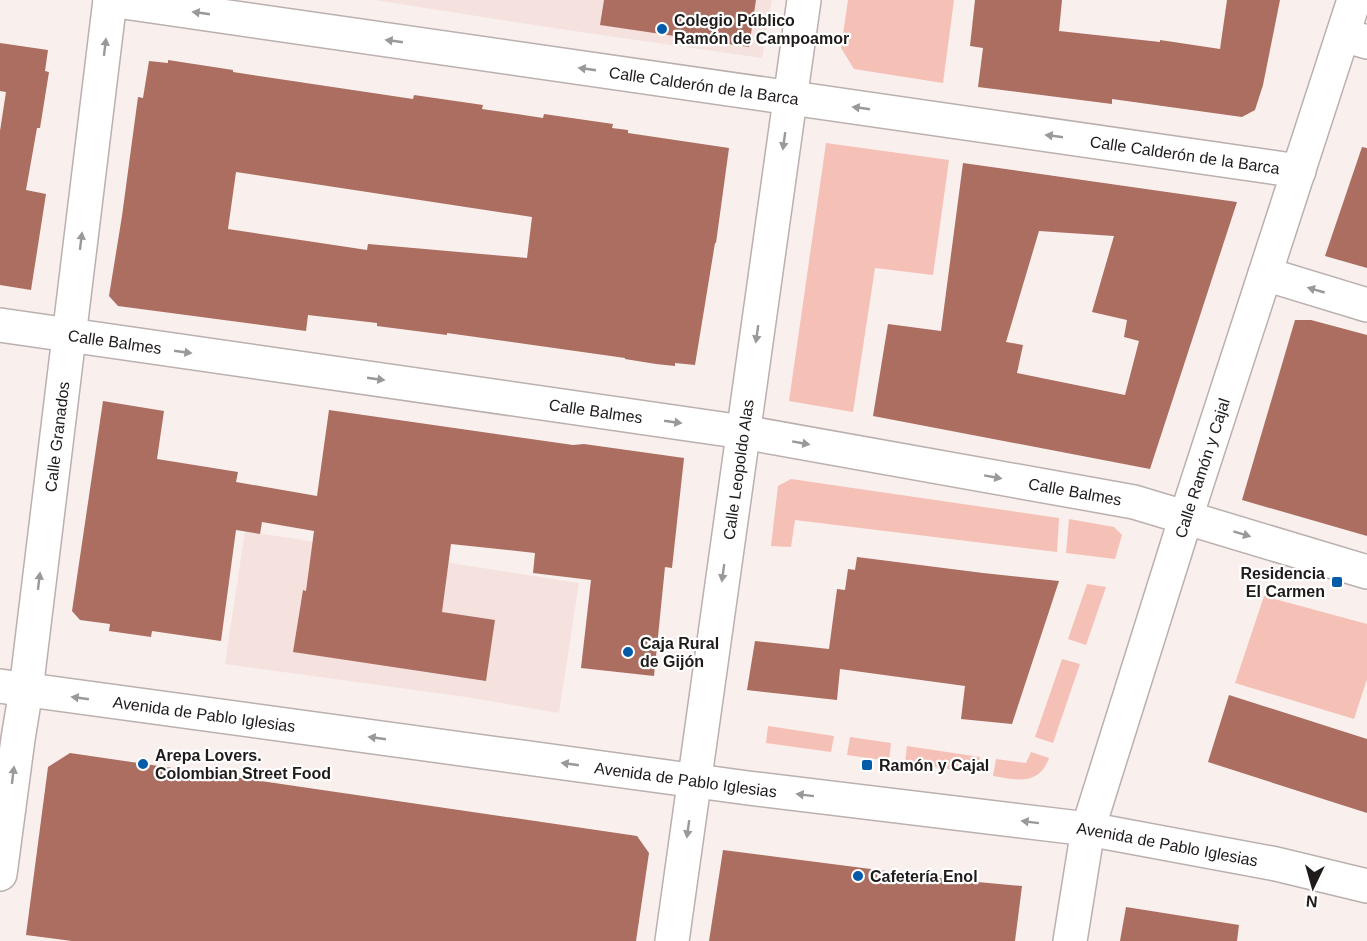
<svg xmlns="http://www.w3.org/2000/svg" width="1367" height="941" viewBox="0 0 1367 941" font-family="Arial,sans-serif">
<style>
.built{fill:#f5e2de}
.green{fill:#f5c1b6}
.building{fill:#ab6e60;fill-rule:evenodd}
.lines{fill:none;stroke-linecap:round;stroke-linejoin:round}
.street-casing{stroke:#bab0ae;stroke-width:36}
.secondary-casing{stroke:#bab0ae;stroke-width:36}
.primary-casing{stroke:#bab0ae;stroke-width:36}
.street{stroke:#fff;stroke-width:33}
.secondary{stroke:#fff;stroke-width:33}
.primary{stroke:#fff;stroke-width:33}
.oneway{fill:#9a9898}
.poi-dot{fill:#045ba9;stroke:#fff;stroke-width:2}
.labels{text-anchor:middle;dominant-baseline:central;stroke-width:4.5;stroke-linejoin:round;paint-order:stroke}
.poi-label{font-size:16px;font-weight:bold;fill:#1f1b1a;stroke:#fff;text-anchor:start}
.street-label{font-size:16px;fill:#1f1b1a;stroke:#fff}
</style>
<rect width="100%" height="100%" fill="#f9efed"/>
<!-- built -->
<g class="built">
<path d="M374 0H772L762 58 560 29Z"/>
<path d="M245 531 579 583 559 713 466 697 225 664Z"/>
</g>
<!-- green -->
<g class="green">
<path d="M848 0H954L943 83 854 69 841 48Z"/>
<path d="M826 143 949 160 933 275 875 268 853 412 789 401Z"/>
<path d="M791 479 1059 518 1057 552 795 520 791 547 771 546 778 486Z"/>
<path d="M1069 519 1114 527 1122 535 1115 559 1066 553Z"/>
<path d="M1087 584 1106 587 1086 645 1068 639Z"/>
<path d="M1264 596 1367 624V679L1354 719 1235 683Z"/>
<path d="M1062 659 1080 664 1053 743 1035 737Z"/>
<path d="M768 726 834 736 831 752 766 743Z"/>
<path d="M850 737 891 743 889 761 847 755Z"/>
<path d="M907 746 980 757 978 773 905 763Z"/>
<path d="M1031 752 1049 758C1039 786 1017 780 993 776L996 759 1026 763Z"/>
</g>
<!-- building -->
<g class="building">
<path d="M604 0H756L749 47 600 25Z"/>
<path d="M975 0H1062L1059 31 1160 42V40L1220 49 1227 0H1280L1263 85 1255 110 1242 117 1112 99V104L978 87 983 48 970 46Z"/>
<path d="M0 43 48 50 45 71 49 72 40 128H37L26 190 46 194 31 290 0 285V131L6 92 0 91Z"/>
<path d="M168 60 233 70V72L413 99 414 95 483 105 482 109 517 114 543 118 544 114 613 124 612 128 628 130V133L729 148 716 243H715L695 365 675 363V366L656 364 625 359V358L447 333V335L377 326V323L308 315 306 331 118 306 109 296 122 216 138 97 143 98 149 61 168 63ZM236 172 532 217 527 258 368 244 367 250 228 229Z"/>
<path d="M1362 147 1367 148V268L1325 256Z"/>
<path d="M963 163 1237 202 1150 469 873 416 888 324 941 331ZM1039 231 1114 236 1092 312 1127 320 1124 337 1139 341 1125 395 1017 373 1023 345 1006 342Z"/>
<path d="M1295 320H1311L1367 335V536L1242 500Z"/>
<path d="M103 401 164 411 157 459 238 472 236 482 317 496 329 410 573 445 584 444 684 458 672 568 665 567 654 676 581 668 591 580 533 573 535 553 451 544 442 612 495 620 486 681 293 652 303 590 306 591 314 531 262 522 260 534 236 530 221 641 152 631 151 637 109 631 110 624 80 620 72 611Z"/>
<path d="M857 557 983 573 1059 581 1012 724 961 719 965 686 840 669 837 700 747 690 755 641 829 649 837 589 845 590 848 569 855 570Z"/>
<path d="M1229 695 1367 739V813L1208 762Z"/>
<path d="M70 753 637 836 649 853 636 941H72L26 935 48 767Z"/>
<path d="M723 850 956 880 1022 886 1015 941H709Z"/>
<path d="M1126 907 1239 925 1237 941H1120Z"/>
</g>
<g class="lines">
<defs>
<g id="street">
<path id="s1" d="M110 0 1299 171"/>
<path d="M1343 35 1367 42"/>
<path d="M1265 274 1367 305"/>
<path id="s2" d="M0 325 743 432 1134 502 1367 572"/>
<path id="s3" d="M0 874 18 739 26 690 110 0"/>
<path id="s4" d="M672 941 804 0"/>
</g>
<g id="secondary">
<path id="s5" d="M1070 941 1088 829 1186 517 1354 0"/>
</g>
<g id="primary">
<path id="s6" d="M0 686 748 788 1088 829 1276 864 1367 886"/>
</g>
</defs>
<!-- street casing -->
<use href="#street" class="street-casing"/>
<!-- secondary casing -->
<use href="#secondary" class="secondary-casing"/>
<!-- primary casing -->
<use href="#primary" class="primary-casing"/>
<!-- street -->
<use href="#street" class="street"/>
<!-- secondary -->
<use href="#secondary" class="secondary"/>
<!-- primary -->
<use href="#primary" class="primary"/>
</g>
<!-- one-way arrows -->
<defs><path id="oneway-solid" d="M-6-.8H1V-3.2L6.5 0L1 3.2V.8H-6Z" transform="scale(1.5)"/></defs>
<g class="oneway">
<use href="#oneway-solid" transform="translate(201 13) rotate(-172)"/>
<use href="#oneway-solid" transform="translate(394 41) rotate(-172)"/>
<use href="#oneway-solid" transform="translate(105 47) rotate(-83)"/>
<use href="#oneway-solid" transform="translate(587 69) rotate(-172)"/>
<use href="#oneway-solid" transform="translate(861 108) rotate(-172)"/>
<use href="#oneway-solid" transform="translate(1054 136) rotate(-172)"/>
<use href="#oneway-solid" transform="translate(784 141) rotate(98)"/>
<use href="#oneway-solid" transform="translate(81 241) rotate(-83)"/>
<use href="#oneway-solid" transform="translate(1316 290) rotate(-164)"/>
<use href="#oneway-solid" transform="translate(757 334) rotate(98)"/>
<use href="#oneway-solid" transform="translate(183 352) rotate(8)"/>
<use href="#oneway-solid" transform="translate(376 379) rotate(8)"/>
<use href="#oneway-solid" transform="translate(673 422) rotate(8)"/>
<use href="#oneway-solid" transform="translate(801 443) rotate(10)"/>
<use href="#oneway-solid" transform="translate(993 477) rotate(10)"/>
<use href="#oneway-solid" transform="translate(1242 534) rotate(17)"/>
<use href="#oneway-solid" transform="translate(723 573) rotate(98)"/>
<use href="#oneway-solid" transform="translate(39 581) rotate(-83)"/>
<use href="#oneway-solid" transform="translate(80 698) rotate(-172)"/>
<use href="#oneway-solid" transform="translate(377 738) rotate(-172)"/>
<use href="#oneway-solid" transform="translate(570 764) rotate(-172)"/>
<use href="#oneway-solid" transform="translate(13 775) rotate(-83)"/>
<use href="#oneway-solid" transform="translate(805 795) rotate(-173)"/>
<use href="#oneway-solid" transform="translate(1030 822) rotate(-173)"/>
<use href="#oneway-solid" transform="translate(688 829) rotate(98)"/>
</g>
<!-- markers -->
<g class="poi-dot">
<circle cx="662" cy="29" r="6"/>
<rect x="1331" y="576" width="12" height="12" rx="3"/>
<circle cx="628" cy="652" r="6"/>
<circle cx="143" cy="764" r="6"/>
<rect x="861" y="759" width="12" height="12" rx="3"/>
<circle cx="858" cy="876" r="6"/>
</g>
<g class="labels">
<!-- poi labels -->
<g class="poi-label">
<text x="674" y="20">Colegio Público<tspan x="674" dy="18">Ramón de Campoamor</tspan></text>
<text x="1325" y="573" text-anchor="end">Residencia<tspan x="1325" dy="18">El Carmen</tspan></text>
<text x="640" y="643">Caja Rural<tspan x="640" dy="18">de Gijón</tspan></text>
<text x="155" y="755">Arepa Lovers.<tspan x="155" dy="18">Colombian Street Food</tspan></text>
<text x="879" y="765">Ramón y Cajal</text>
<text x="870" y="876">Cafetería Enol</text>
</g>
<!-- street labels -->
<g class="street-label">
<text stroke="none"><textPath href="#s1" startOffset="600">Calle Calderón de la Barca</textPath></text>
<text stroke="none"><textPath href="#s1" startOffset="1086">Calle Calderón de la Barca</textPath></text>
<text stroke="none"><textPath href="#s2" startOffset="116">Calle Balmes</textPath></text>
<text stroke="none"><textPath href="#s2" startOffset="602">Calle Balmes</textPath></text>
<text stroke="none"><textPath href="#s3" startOffset="441">Calle Granados</textPath></text>
<text stroke="none"><textPath href="#s5" startOffset="492">Calle Ramón y Cajal</textPath></text>
<text stroke="none"><textPath href="#s4" startOffset="476">Calle Leopoldo Alas</textPath></text>
<text stroke="none"><textPath href="#s2" startOffset="1088">Calle Balmes</textPath></text>
<text stroke="none"><textPath href="#s6" startOffset="206">Avenida de Pablo Iglesias</textPath></text>
<text stroke="none"><textPath href="#s6" startOffset="692">Avenida de Pablo Iglesias</textPath></text>
<text stroke="none"><textPath href="#s6" startOffset="1178">Avenida de Pablo Iglesias</textPath></text>
</g>
</g>
<!-- north arrow -->
<g transform="translate(1313 887) rotate(185)" stroke="#ffffff" stroke-width="4.5" paint-order="stroke">
<path d="M0-4.5L10 22L0 15L-10 22Z" fill="#1f1b1a"/>
<text y="-9" font-size="16" font-weight="bold" text-anchor="middle" fill="#1f1b1a">N</text>
</g>
</svg>
